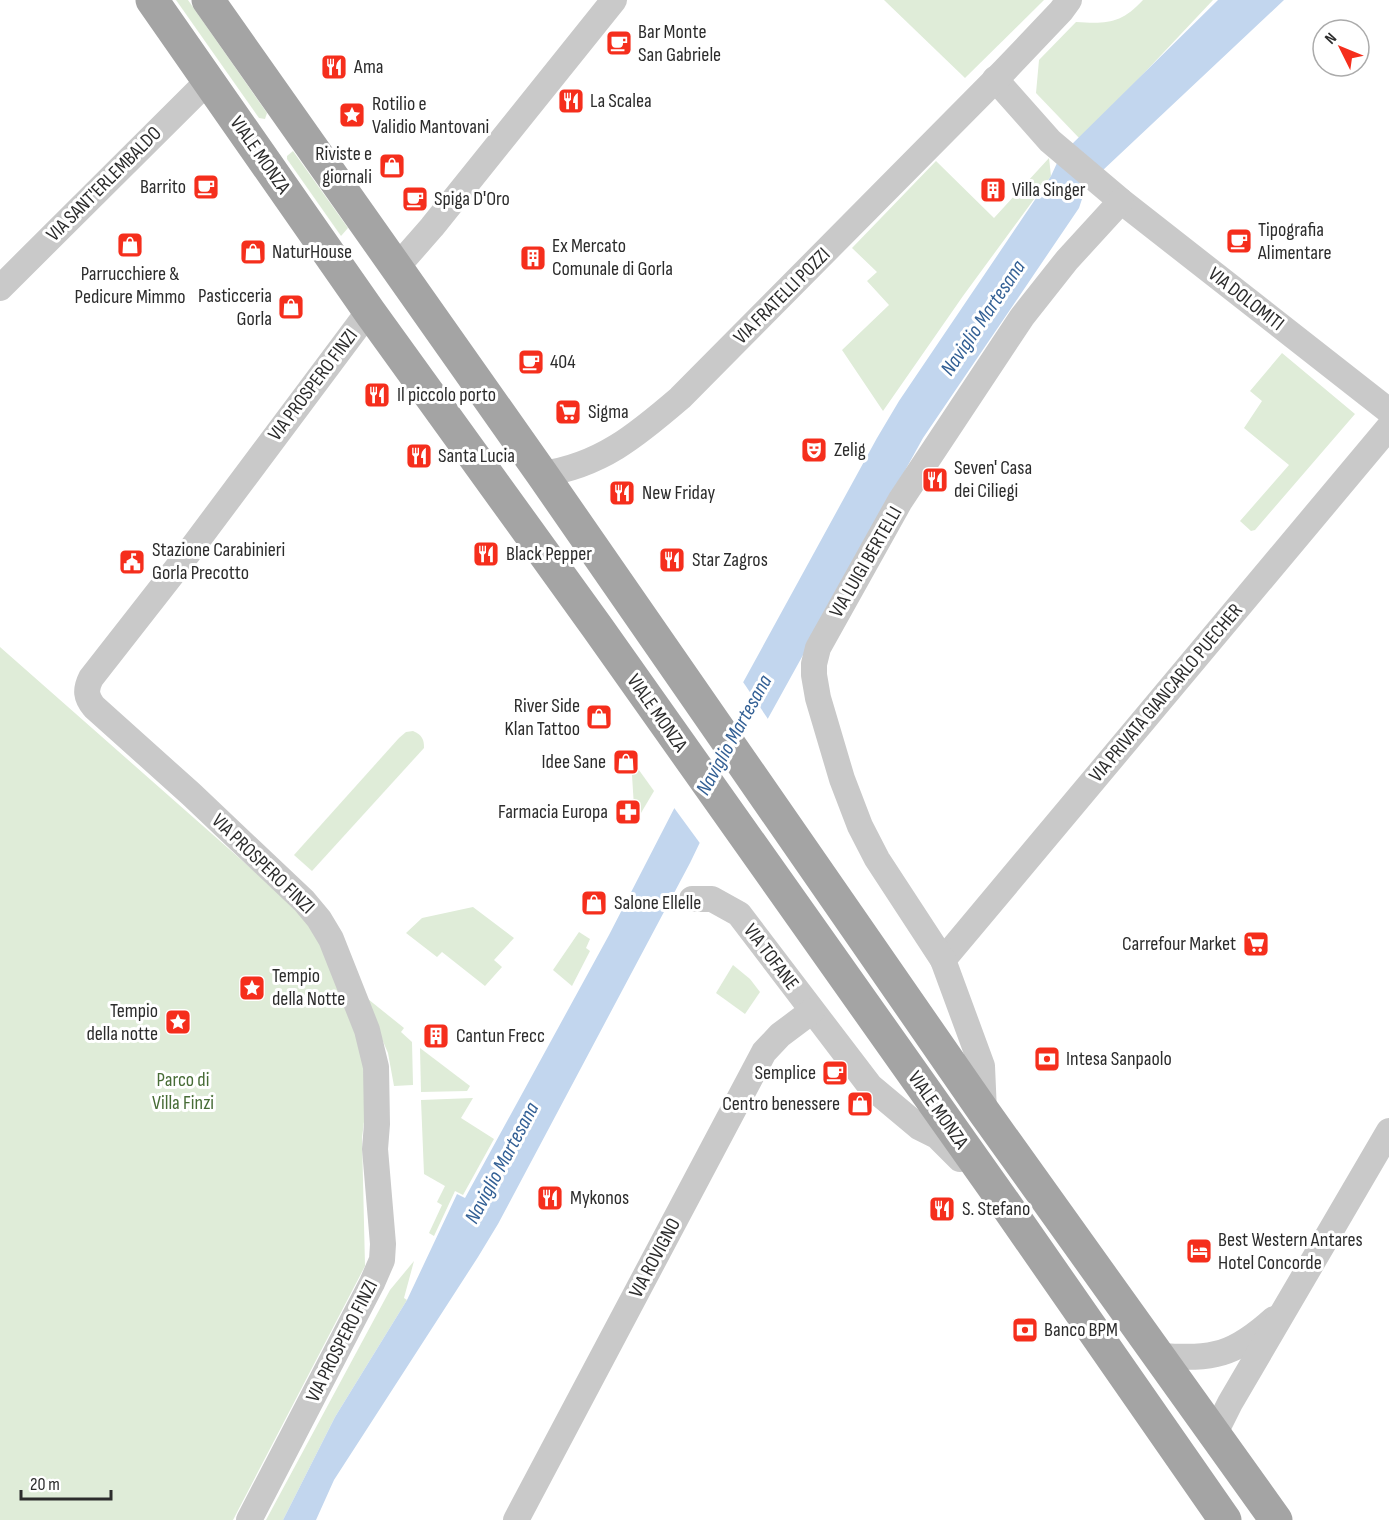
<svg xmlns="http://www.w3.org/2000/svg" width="1389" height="1520" viewBox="0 0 1389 1520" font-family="'Sofia Sans Condensed',sans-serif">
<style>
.green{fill:#dfecd8}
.water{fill:#c2d6ee}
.pier{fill:#fff}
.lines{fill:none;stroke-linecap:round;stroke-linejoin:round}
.street{stroke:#c9c9c9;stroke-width:26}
.primary{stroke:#a4a4a4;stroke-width:33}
.labels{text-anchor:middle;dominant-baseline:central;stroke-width:6;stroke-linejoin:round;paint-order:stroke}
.poi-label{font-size:20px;fill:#2c2c2c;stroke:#fff;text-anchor:start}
.street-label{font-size:20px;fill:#2c2c2c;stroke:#fff}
.park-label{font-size:20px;fill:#476c36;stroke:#fff}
.water-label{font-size:21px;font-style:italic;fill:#336095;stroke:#fff}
</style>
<rect width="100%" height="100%" fill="#fff"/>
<!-- green -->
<g class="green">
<path d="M176 0H188L267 113 265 119 259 118Z"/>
<path d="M884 0H1044L965 78Z"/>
<path d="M1143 0H1213L1081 140 1036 93 1039 60 1076 22C1106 24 1121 24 1143 0Z"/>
<path d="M293 151 348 228 341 236 287 159V156Z"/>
<path d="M1049 158 1051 176 963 296 883 411 842 350 889 305 867 281 877 272 852 248 936 161 994 218Z"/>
<path d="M1282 353 1355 414 1255 530 1251 531 1240 521 1289 465 1244 428 1262 401 1250 391Z"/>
<path d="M0 647 295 907 313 926 362 1047 366 1106 362 1138 365 1266 233 1520H0Z"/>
<path d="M413 731C422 735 424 739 424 748L312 871 294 855 399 738 406 732Z"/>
<path d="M631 759 654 791 635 823Z"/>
<path d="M473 907 514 938 494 960 502 967 485 986 442 952 437 957 406 933 422 918Z"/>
<path d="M579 932 590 939 586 948 590 951 572 986 553 970Z"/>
<path d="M733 965 750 979 760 992 745 1014 716 993Z"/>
<path d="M363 995 404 1028 401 1032 412 1042 413 1085 394 1086 388 1053Z"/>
<path d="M420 1048 470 1086 467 1091 421 1092Z"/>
<path d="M473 1098 461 1118 494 1139 463 1195 455 1191 434 1236 429 1233 442 1205 437 1202 445 1186 424 1174 421 1100Z"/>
<path d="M414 1261 404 1298 407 1300 335 1417 283 1520H266L390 1290Z"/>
</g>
<!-- water -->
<path class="water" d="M1218 0H1284L1102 171 1085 190 1079 208 923 438 703 836 690 863 498 1224 478 1257 334 1480 316 1520H283L335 1417 407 1300 457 1194 465 1198 609 935 678 801 877 438 899 401 1051 176 1057 163 1068 148Z"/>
<!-- pier -->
<path class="pier" d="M741 679 770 722 702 846 672 805Z"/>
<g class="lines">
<!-- street -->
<g class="street">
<path d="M995 79 1050 141 1121 201 1389 411"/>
<path d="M397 267 432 227 614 0"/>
<path d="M0 288 208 81"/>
<path d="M542 474C600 466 637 435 680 398L1004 71 1061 11 1069 0"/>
<path d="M692 899H712L739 914 870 1086 919 1127 937 1136 960 1159"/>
<path d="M943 960 1389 427"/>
<path d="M984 1112 982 1066 943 960 877 859 860 826 842 779 818 698 814 675V664L818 648 900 501 1022 317 1067 260 1121 201"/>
<path d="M1160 1356C1214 1359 1233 1356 1274 1319"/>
<path d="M1215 1433 1230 1403 1389 1131"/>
<path d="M249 1520 372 1283 382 1260 383 1244 375 1149 377 1124 376 1067 367 1030 331 939 319 919 304 901 191 794 94 707C86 697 85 690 91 678L177 568 369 311"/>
<path d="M516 1520 764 1052 780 1035 812 1011"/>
</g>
<!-- primary -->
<g class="primary">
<path d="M152 0 369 311 597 627 1006 1205 1225 1520"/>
<path d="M208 0 542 474 984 1112 1276 1520"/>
</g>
</g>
<!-- icons -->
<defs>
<symbol id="cafe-square" viewBox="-11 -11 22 22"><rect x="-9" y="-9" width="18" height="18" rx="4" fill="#f52e1c" stroke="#fff"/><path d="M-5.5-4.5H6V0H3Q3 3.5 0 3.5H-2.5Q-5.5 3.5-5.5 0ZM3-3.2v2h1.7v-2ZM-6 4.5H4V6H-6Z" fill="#fff"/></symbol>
<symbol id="restaurant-square" viewBox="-11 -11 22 22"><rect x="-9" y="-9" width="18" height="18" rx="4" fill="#f52e1c" stroke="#fff"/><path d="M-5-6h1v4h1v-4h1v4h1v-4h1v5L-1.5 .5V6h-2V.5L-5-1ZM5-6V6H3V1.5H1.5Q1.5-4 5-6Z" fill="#fff"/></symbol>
<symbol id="sight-square" viewBox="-11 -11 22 22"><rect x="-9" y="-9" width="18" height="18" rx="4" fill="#f52e1c" stroke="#fff"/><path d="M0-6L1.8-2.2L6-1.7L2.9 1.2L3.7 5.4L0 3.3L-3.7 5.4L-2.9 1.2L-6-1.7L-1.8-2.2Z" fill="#fff"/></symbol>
<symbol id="shop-square" viewBox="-11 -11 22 22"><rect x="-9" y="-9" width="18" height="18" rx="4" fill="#f52e1c" stroke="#fff"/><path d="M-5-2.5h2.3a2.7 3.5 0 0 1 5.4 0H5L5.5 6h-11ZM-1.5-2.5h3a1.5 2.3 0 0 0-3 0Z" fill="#fff"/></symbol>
<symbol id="building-square" viewBox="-11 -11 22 22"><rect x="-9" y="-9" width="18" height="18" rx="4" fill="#f52e1c" stroke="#fff"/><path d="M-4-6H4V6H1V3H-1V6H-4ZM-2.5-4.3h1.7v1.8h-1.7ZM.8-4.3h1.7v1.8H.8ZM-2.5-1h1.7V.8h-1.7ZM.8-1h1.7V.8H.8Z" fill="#fff"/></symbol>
<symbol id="supermarket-square" viewBox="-11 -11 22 22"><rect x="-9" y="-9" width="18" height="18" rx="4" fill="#f52e1c" stroke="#fff"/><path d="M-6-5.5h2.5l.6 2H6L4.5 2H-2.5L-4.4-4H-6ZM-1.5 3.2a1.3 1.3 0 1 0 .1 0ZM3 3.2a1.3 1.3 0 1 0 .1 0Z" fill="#fff"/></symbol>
<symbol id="theatre-square" viewBox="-11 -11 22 22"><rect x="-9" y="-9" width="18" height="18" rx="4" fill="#f52e1c" stroke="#fff"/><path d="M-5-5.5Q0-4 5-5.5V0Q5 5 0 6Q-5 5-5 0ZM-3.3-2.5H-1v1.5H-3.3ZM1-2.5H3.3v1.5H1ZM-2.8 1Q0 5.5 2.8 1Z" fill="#fff"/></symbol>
<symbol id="civic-square" viewBox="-11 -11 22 22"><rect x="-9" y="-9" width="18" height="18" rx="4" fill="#f52e1c" stroke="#fff"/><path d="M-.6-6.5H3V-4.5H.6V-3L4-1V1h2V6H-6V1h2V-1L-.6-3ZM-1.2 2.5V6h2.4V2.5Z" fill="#fff"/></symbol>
<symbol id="pharmacy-square" viewBox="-11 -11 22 22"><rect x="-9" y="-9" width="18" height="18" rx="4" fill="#f52e1c" stroke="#fff"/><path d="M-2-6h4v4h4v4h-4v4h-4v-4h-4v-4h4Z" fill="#fff"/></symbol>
<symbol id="bank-square" viewBox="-11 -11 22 22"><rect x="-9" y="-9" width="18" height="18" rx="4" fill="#f52e1c" stroke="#fff"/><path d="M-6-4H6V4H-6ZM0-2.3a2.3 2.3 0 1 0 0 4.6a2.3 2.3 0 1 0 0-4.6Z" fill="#fff"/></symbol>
<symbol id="hotel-square" viewBox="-11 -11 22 22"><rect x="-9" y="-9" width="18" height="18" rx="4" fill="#f52e1c" stroke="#fff"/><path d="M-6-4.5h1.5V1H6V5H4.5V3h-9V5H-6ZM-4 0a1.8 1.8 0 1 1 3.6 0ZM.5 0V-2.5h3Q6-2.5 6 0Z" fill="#fff"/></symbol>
</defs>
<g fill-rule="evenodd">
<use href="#cafe-square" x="604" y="28" width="30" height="30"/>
<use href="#restaurant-square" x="319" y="52" width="30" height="30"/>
<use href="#restaurant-square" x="556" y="86" width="30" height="30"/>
<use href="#sight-square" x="337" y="100" width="30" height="30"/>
<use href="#shop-square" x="377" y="151" width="30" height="30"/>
<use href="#cafe-square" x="191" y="172" width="30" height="30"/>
<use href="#building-square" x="978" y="175" width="30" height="30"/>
<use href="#cafe-square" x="400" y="184" width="30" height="30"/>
<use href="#cafe-square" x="1224" y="226" width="30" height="30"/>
<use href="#shop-square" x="115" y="230" width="30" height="30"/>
<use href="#shop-square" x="238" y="237" width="30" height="30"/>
<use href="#building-square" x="518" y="243" width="30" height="30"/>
<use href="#shop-square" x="276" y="292" width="30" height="30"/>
<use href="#cafe-square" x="516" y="347" width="30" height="30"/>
<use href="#restaurant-square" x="362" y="380" width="30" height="30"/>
<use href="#supermarket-square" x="553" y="397" width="30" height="30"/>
<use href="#theatre-square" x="799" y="435" width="30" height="30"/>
<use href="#restaurant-square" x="404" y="441" width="30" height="30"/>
<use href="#restaurant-square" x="920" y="465" width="30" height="30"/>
<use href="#restaurant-square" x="607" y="478" width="30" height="30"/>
<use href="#restaurant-square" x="471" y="539" width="30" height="30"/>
<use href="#restaurant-square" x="657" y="545" width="30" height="30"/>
<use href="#civic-square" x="117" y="547" width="30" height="30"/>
<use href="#shop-square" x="584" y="702" width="30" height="30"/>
<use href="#shop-square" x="611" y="747" width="30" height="30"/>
<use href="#pharmacy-square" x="613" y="797" width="30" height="30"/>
<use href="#shop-square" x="579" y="888" width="30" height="30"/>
<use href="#supermarket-square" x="1241" y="929" width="30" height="30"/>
<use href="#sight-square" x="237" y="973" width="30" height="30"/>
<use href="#sight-square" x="163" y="1007" width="30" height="30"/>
<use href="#building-square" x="421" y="1021" width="30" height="30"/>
<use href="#bank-square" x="1032" y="1044" width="30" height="30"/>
<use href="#cafe-square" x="820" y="1058" width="30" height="30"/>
<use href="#shop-square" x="845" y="1089" width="30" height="30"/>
<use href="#restaurant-square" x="535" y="1183" width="30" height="30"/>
<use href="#restaurant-square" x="927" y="1194" width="30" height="30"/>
<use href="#hotel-square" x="1184" y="1236" width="30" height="30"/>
<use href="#bank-square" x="1010" y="1315" width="30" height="30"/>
</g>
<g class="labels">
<!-- poi labels -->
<g class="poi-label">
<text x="638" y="32">Bar Monte<tspan x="638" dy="23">San Gabriele</tspan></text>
<text x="354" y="67">Ama</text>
<text x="590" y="101">La Scalea</text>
<text x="372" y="104">Rotilio e<tspan x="372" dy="23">Validio Mantovani</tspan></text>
<text x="372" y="154" text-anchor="end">Riviste e<tspan x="372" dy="23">giornali</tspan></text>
<text x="186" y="187" text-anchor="end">Barrito</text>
<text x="1012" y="190">Villa Singer</text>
<text x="434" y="199">Spiga D'Oro</text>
<text x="1258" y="230">Tipografia<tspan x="1258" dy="23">Alimentare</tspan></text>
<text x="552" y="246">Ex Mercato<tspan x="552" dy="23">Comunale di Gorla</tspan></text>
<text x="272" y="252">NaturHouse</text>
<text x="130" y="274" text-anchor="middle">Parrucchiere &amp;<tspan x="130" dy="23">Pedicure Mimmo</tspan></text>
<text x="272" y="296" text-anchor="end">Pasticceria<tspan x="272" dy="23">Gorla</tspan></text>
<text x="550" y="362">404</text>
<text x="397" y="395">Il piccolo porto</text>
<text x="588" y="412">Sigma</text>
<text x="834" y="450">Zelig</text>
<text x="438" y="456">Santa Lucia</text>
<text x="954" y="468">Seven' Casa<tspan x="954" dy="23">dei Ciliegi</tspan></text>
<text x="642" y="493">New Friday</text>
<text x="152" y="550">Stazione Carabinieri<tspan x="152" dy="23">Gorla Precotto</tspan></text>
<text x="506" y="554">Black Pepper</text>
<text x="692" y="560">Star Zagros</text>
<text x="580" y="706" text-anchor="end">River Side<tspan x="580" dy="23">Klan Tattoo</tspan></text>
<text x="606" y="762" text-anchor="end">Idee Sane</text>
<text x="608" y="812" text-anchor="end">Farmacia Europa</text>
<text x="614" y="903">Salone Ellelle</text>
<text x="1236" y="944" text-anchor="end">Carrefour Market</text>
<text x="272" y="976">Tempio<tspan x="272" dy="23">della Notte</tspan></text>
<text x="158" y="1011" text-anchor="end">Tempio<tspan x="158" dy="23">della notte</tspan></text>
<text x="456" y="1036">Cantun Frecc</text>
<text x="1066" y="1059">Intesa Sanpaolo</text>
<text x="816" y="1073" text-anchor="end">Semplice</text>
<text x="840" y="1104" text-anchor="end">Centro benessere</text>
<text x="570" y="1198">Mykonos</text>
<text x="962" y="1209">S. Stefano</text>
<text x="1218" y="1240">Best Western Antares<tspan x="1218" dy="23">Hotel Concorde</tspan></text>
<text x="1044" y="1330">Banco BPM</text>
</g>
<!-- street labels -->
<g class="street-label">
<text transform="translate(260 155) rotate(55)">VIALE MONZA</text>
<text transform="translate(104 184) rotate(-45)">VIA SANT'ERLEMBALDO</text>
<text transform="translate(782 296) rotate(-45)">VIA FRATELLI POZZI</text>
<text transform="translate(1246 299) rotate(38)">VIA DOLOMITI</text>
<text transform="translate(313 385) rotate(-53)">VIA PROSPERO FINZI</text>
<text transform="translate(866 562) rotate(-60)">VIA LUIGI BERTELLI</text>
<text transform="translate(1166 693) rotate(-50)">VIA PRIVATA GIANCARLO PUECHER</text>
<text transform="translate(657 713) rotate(55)">VIALE MONZA</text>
<text transform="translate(263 864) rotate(44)">VIA PROSPERO FINZI</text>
<text transform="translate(771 957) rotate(53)">VIA TOFANE</text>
<text transform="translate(938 1110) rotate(55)">VIALE MONZA</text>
<text transform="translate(655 1258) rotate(-62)">VIA ROVIGNO</text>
<text transform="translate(342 1341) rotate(-63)">VIA PROSPERO FINZI</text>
</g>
<!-- park labels -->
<g class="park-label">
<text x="183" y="1080">Parco di<tspan x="183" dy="23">Villa Finzi</tspan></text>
</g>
<!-- water labels -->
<g class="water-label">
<text transform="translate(983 318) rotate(-56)">Naviglio Martesana</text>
<text transform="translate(734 735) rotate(-61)">Naviglio Martesana</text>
<text transform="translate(502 1163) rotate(-62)">Naviglio Martesana</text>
</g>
</g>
<!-- north arrow -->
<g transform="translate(1341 48) rotate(313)"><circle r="28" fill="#ffffff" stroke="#ababab" stroke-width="1.5"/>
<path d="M0-4.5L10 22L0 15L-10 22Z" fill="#f52e1c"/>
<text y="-9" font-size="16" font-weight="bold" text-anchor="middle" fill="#2c2c2c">N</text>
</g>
<!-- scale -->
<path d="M21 1490v9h90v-9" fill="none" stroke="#2c2c2c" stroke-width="3"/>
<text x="30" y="1490" font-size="18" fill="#2c2c2c" stroke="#ffffff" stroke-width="4.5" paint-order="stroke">20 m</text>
</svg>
